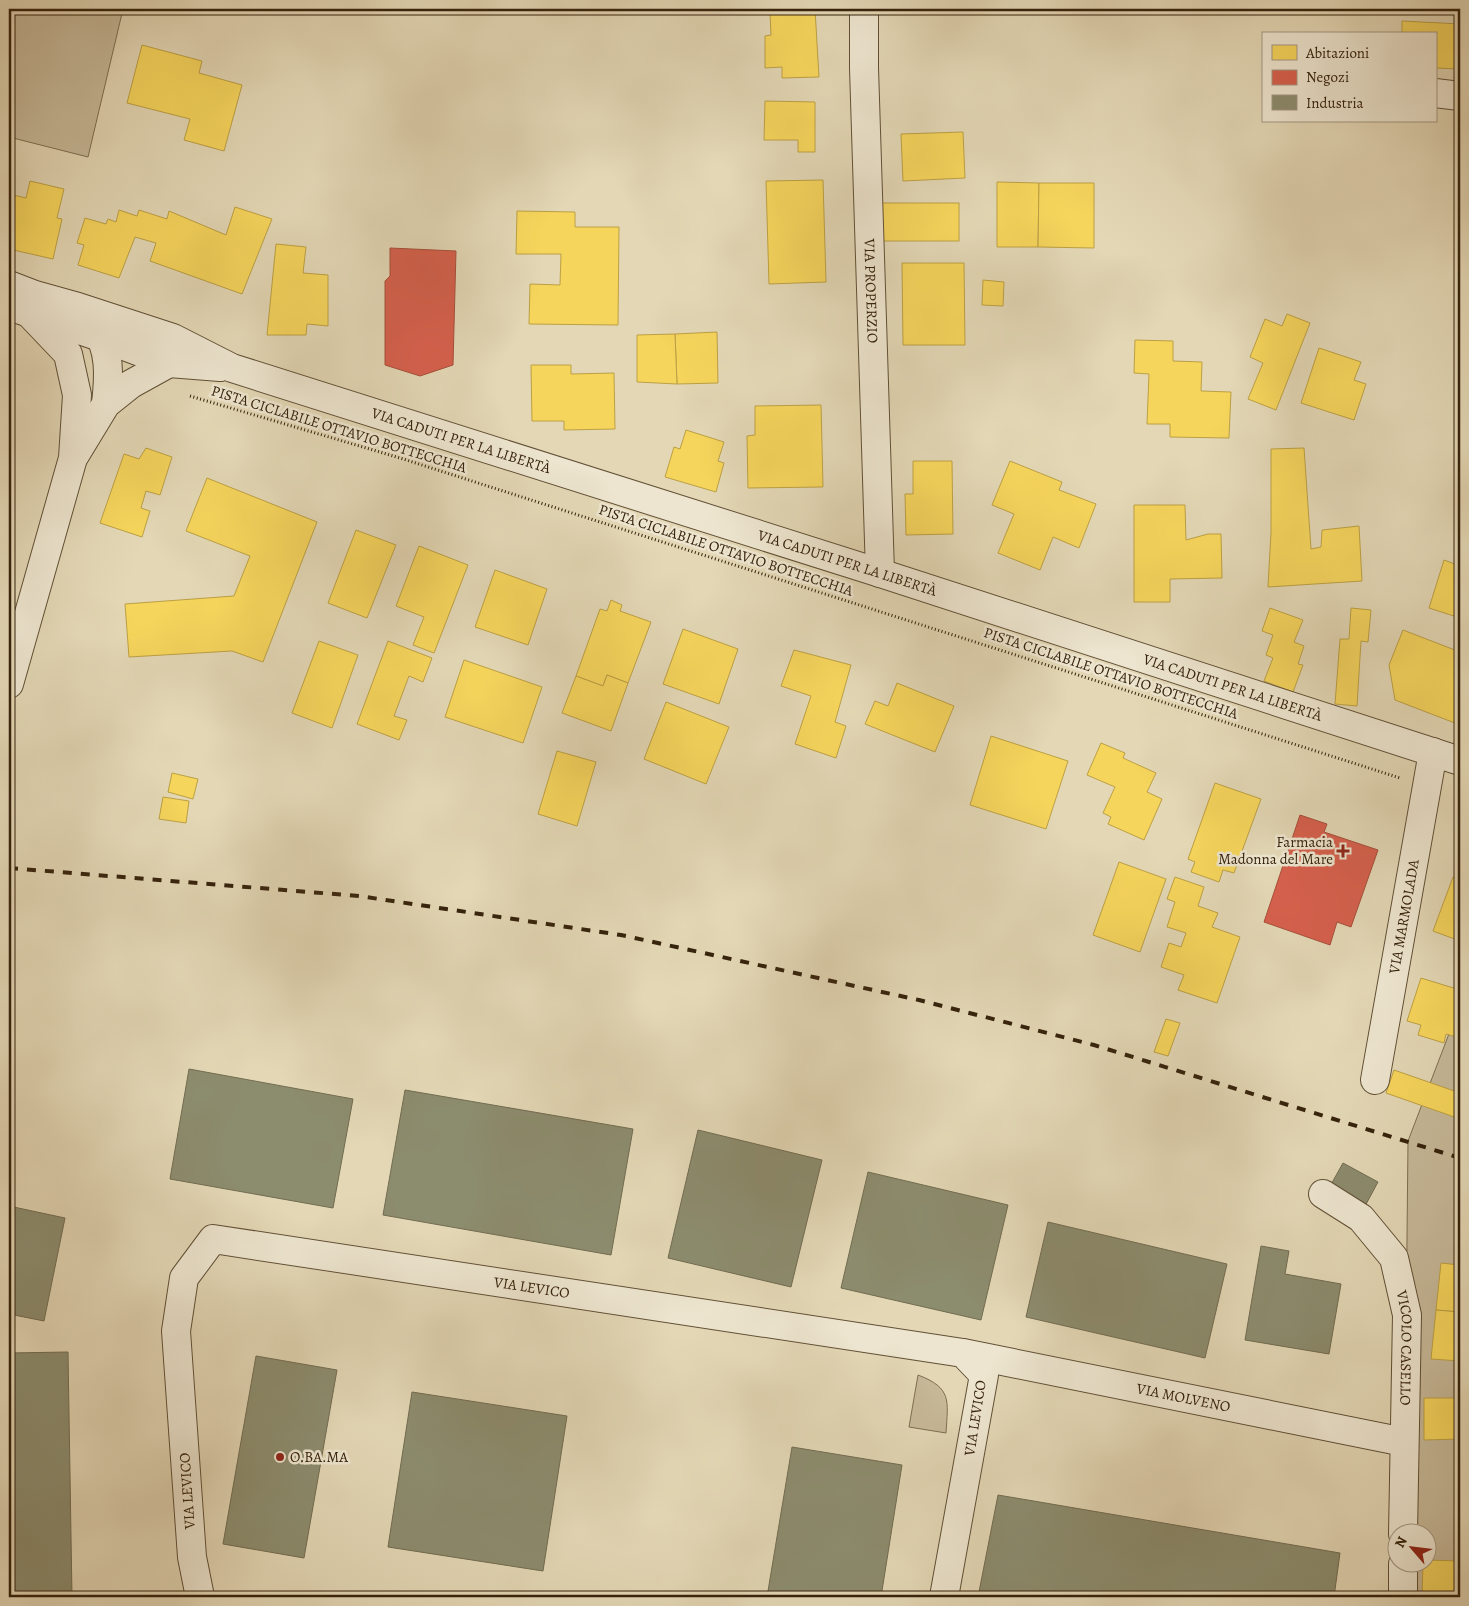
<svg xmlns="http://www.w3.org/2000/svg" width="1469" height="1606" viewBox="0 0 1469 1606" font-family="Alegreya,serif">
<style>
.green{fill:#c6b898;stroke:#7e6e52}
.homes{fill:#f6d55c;stroke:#bca044}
.shops{fill:#d6604d;stroke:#a64e3a}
.industry{fill:#8c8c6e;stroke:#726c51}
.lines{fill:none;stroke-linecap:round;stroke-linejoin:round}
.minor-casing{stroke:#615036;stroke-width:30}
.tertiary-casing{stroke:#615036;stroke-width:30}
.path{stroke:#36230c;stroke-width:3;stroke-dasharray:1 2.5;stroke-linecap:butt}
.minor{stroke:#ede5cf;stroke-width:28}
.tertiary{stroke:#ede5cf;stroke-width:28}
.rail{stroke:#36230c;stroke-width:4;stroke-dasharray:9 9;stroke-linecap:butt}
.poi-dot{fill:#8f2418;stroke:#ede5cf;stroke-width:2}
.labels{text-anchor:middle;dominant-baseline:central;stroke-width:5;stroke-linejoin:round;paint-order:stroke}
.street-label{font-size:15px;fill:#36230c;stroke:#ede5cf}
.poi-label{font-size:15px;fill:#36230c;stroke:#ede5cf;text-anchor:end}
</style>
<rect width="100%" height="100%" fill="#e3d7b5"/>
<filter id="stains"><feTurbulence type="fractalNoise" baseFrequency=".004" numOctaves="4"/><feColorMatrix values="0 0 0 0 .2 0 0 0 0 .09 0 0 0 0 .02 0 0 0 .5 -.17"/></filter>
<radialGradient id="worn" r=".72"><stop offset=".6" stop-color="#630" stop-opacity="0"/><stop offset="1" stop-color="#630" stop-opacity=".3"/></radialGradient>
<!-- green -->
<g class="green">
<path d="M9 9H123L88 157 9 137Z"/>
<path d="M1460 1005V1597H1403V1564H1426V1534L1404 1533 1408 1141Z"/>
<path d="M918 1375C952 1388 948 1400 946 1433L909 1427Z"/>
</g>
<!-- homes -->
<g class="homes">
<path d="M764 9H815L819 77 782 78V67L765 68V36L771 35 770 13H764Z"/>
<path d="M1402 21 1460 24V69L1435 68V34H1402Z"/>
<path d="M142 45 202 61 199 73 242 85 224 151 184 140 190 119 127 103Z"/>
<path d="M765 101 815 102V152H798V140H764Z"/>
<path d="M963 132 965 178 903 181 901 134Z"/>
<path d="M823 180 826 282 769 284 766 181Z"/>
<path d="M30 181 64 189 57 218 62 219 53 259 9 249V194L26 198Z"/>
<path d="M997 182 1039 183 1038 247H997Z"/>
<path d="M1039 183H1094V248L1038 247Z"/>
<rect x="870" y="203" width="89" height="38"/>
<path d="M235 207 272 219 242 294 150 261 156 243 135 237 119 278 78 265 84 245 77 243 85 218 106 224 108 219 116 222 119 210 137 216 139 210 167 219 169 211 226 235Z"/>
<path d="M517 211 575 212V227H619L618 325 529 324 530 284 560 285 561 254H516Z"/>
<path d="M276 244 306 247 303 273 328 275V326L307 324 306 335H267Z"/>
<path d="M902 263H964L965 345H903Z"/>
<path d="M983 280 1004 282 1003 306 982 305Z"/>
<path d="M1287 314 1310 323 1276 410 1248 399 1263 363 1250 357 1265 319 1282 326Z"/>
<path d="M717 332 718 383 677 384 675 334Z"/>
<path d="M675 334 677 384 637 382V335Z"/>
<path d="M1135 340 1173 341V361L1202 362 1201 391 1231 392 1229 438 1170 437V424H1147L1149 374 1134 373Z"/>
<path d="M1319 348 1361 362 1354 380 1366 384 1354 420 1301 403Z"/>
<path d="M531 365H571V374L614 373 615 429 564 430V421H532Z"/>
<path d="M821 405 823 487 748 488 747 436 755 435V406Z"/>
<path d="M686 430 724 442 718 461 724 463 716 492 665 477 674 447 680 449Z"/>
<path d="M146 448 172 457 160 495 146 491 141 508 150 511 142 537 100 523 124 454 139 459Z"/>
<path d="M1304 448 1311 549 1321 547 1322 530 1359 526 1362 581 1268 587 1271 533V449Z"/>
<path d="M913 461H952L953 534 906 535 905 494H913Z"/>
<path d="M1010 461 1062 482 1059 490 1096 504 1079 548 1053 537 1040 570 998 553 1014 514 992 505Z"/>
<path d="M207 478 317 522 263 662 232 651 129 657 125 604 234 596 250 556 186 531Z"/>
<path d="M1134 505H1185L1186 540 1208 534H1221L1222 578 1170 579V602H1134Z"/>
<path d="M356 530 396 545 367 618 328 603Z"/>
<path d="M419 546 468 565 434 653 413 645 424 617 396 606Z"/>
<path d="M1444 560 1460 566V618L1429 608Z"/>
<path d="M495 570 547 589 528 645 475 627Z"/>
<path d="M611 600 622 605 620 611 651 622 628 683 607 675 603 686 576 676 600 609 607 611Z"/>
<path d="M1270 608 1303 620 1294 642 1304 646 1298 664 1303 665 1293 692 1264 681 1273 658 1266 655 1273 635 1262 631Z"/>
<path d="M1351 608 1371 610 1368 642 1361 641 1357 706 1335 704 1340 639H1349Z"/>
<path d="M683 629 738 649 719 704 663 684Z"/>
<path d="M1403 630 1460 652V725L1395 700 1389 665Z"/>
<path d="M319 641 358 655 332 728 292 713Z"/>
<path d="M388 641 432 658 423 682 409 676 394 716 407 720 399 740 357 724Z"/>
<path d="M794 650 851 665 835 722 846 726 836 758 795 744 811 696 781 686Z"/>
<path d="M464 660 542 687 523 743 445 717Z"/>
<path d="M607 675 628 683 611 731 562 713 576 676 603 686Z"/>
<path d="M897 683 954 706 935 752 865 724 875 701 888 706Z"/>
<path d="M666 702 729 727 706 784 644 759Z"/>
<path d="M991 736 1068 761 1046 829 970 805Z"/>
<path d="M1101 743 1125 753 1123 758 1156 773 1147 792 1162 799 1144 840 1108 824 1111 817 1103 813 1115 787 1087 775Z"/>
<path d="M557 751 596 762 577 826 538 814Z"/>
<path d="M172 773 198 779 193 799 168 792Z"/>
<path d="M1215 783 1261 799 1234 873 1223 870 1219 882 1191 872 1195 862 1188 859Z"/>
<path d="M163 797 189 801 186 823 159 819Z"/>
<path d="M1119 862 1166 879 1140 952 1093 935Z"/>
<path d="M1175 877 1204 887 1198 906 1218 913 1212 927 1240 937 1217 1003 1178 990 1184 975 1161 967 1169 943 1181 947 1186 933 1167 927 1175 902 1167 899Z"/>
<path d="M1453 877 1460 879V941L1433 931Z"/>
<path d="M1421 978 1460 990V1038L1446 1034 1444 1043 1418 1035 1421 1025 1407 1021Z"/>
<path d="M1166 1019 1180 1023 1168 1056 1154 1052Z"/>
<path d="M1394 1070 1460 1093V1119L1386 1093Z"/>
<path d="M1441 1263 1460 1265V1312L1436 1310Z"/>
<path d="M1436 1310 1460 1312V1361L1431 1359Z"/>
<path d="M1424 1398H1460V1439L1424 1440Z"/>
<path d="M1426 1560 1460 1561V1597H1422L1423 1564H1426Z"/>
</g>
<!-- shops -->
<g class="shops">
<path d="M390 248 456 251 453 365 420 376 385 365V281L390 276Z"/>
<path d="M1300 815 1327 824 1324 832 1378 850 1351 927 1337 922 1330 945 1264 922Z"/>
</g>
<!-- industry -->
<g class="industry">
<path d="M189 1069 353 1099 333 1208 170 1179Z"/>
<path d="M405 1090 633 1129 611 1255 383 1215Z"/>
<path d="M698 1130 822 1160 791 1287 668 1258Z"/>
<path d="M1343 1163 1378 1182 1364 1208 1329 1188Z"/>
<path d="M868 1172 1008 1205 981 1320 841 1288Z"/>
<path d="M9 1206 65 1218 44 1321 9 1314Z"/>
<path d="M1048 1222 1227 1264 1205 1358 1026 1317Z"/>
<path d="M1261 1246 1289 1251 1285 1274 1341 1284 1329 1354 1245 1340Z"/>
<path d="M68 1352 72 1597H9V1353Z"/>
<path d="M256 1356 337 1370 304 1558 223 1544Z"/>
<path d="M412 1392 567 1416 543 1571 388 1547Z"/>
<path d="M792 1447 902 1465 881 1597H767Z"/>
<path d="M998 1495 1340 1553 1334 1597H978Z"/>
</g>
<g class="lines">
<defs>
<g id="minor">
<path id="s1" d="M864 9V68L880 573"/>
<path d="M1435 93 1460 96"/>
<path id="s2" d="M1375 1080 1433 752"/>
<path id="s3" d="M1323 1194 1361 1218 1394 1258 1407 1315 1403 1534"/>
<path id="s4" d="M963 1353 1404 1442"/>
<path id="s5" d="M200 1597 192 1557 176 1331 184 1278 213 1239 963 1353 984 1375 944 1597"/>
<path d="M1403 1597V1564"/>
</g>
<g id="tertiary">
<path id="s6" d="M9 285 35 295 78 307 173 338 232 368 880 573 1460 761"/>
<path d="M9 306 103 338 169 363 220 367"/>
<path d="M94 327C111 348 109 377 106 404"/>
<path d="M75 455 106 404 131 384 169 363"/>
<path d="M9 684 73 458 77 395 68 354 29 313"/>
</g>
</defs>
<!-- minor casing -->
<use href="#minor" class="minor-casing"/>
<!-- tertiary casing -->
<use href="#tertiary" class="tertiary-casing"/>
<!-- path -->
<path class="path" d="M190 396 400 458 1400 778"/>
<!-- minor -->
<use href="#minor" class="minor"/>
<!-- tertiary -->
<use href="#tertiary" class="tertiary"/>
<!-- rail -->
<path class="rail" d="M9 868 359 896 621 935 919 1000 1094 1045 1460 1158"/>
</g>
<!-- markers -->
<g class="poi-dot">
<path d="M1340.5 843.5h5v5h5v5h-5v5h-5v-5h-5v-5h5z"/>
<circle cx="280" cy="1457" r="5"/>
</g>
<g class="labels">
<!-- street labels -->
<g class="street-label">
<text stroke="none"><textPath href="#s1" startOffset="282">VIA PROPERZIO</textPath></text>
<text transform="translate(339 429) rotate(17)">PISTA CICLABILE OTTAVIO BOTTECCHIA</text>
<text stroke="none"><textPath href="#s6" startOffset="479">VIA CADUTI PER LA LIBERTÀ</textPath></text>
<text transform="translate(726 550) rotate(18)">PISTA CICLABILE OTTAVIO BOTTECCHIA</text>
<text stroke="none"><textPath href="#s6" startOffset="884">VIA CADUTI PER LA LIBERTÀ</textPath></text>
<text transform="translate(1111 673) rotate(18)">PISTA CICLABILE OTTAVIO BOTTECCHIA</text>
<text stroke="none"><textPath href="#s6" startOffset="1289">VIA CADUTI PER LA LIBERTÀ</textPath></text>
<text stroke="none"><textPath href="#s2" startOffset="166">VIA MARMOLADA</textPath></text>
<text stroke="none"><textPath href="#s5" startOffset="692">VIA LEVICO</textPath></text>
<text stroke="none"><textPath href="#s3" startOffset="188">VICOLO CASELLO</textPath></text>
<text stroke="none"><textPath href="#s4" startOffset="225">VIA MOLVENO</textPath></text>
<text transform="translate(975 1418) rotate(-81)">VIA LEVICO</text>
<text transform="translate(187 1491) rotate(-94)">VIA LEVICO</text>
</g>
<!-- poi labels -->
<g class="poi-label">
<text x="1333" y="842">Farmacia<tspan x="1333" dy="17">Madonna del Mare</tspan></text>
<text x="290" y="1457" text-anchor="start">O.BA.MA</text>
</g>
</g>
<!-- margin -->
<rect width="1469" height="1606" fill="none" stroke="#e3d7b5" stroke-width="30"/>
<rect x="10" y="10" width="1449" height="1586" fill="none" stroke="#36230c" stroke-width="2.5"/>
<rect x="15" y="15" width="1439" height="1576" fill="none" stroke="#36230c"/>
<!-- legend -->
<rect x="1262" y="32" width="175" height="90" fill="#ede5cf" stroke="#a49781"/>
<rect x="1272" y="45" width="25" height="15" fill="#f6d55c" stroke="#a49781"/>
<text x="1306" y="58" font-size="15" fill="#36230c">Abitazioni</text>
<rect x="1272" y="70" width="25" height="15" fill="#d6604d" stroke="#a49781"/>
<text x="1306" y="82" font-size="15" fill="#36230c">Negozi</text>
<rect x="1272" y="95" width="25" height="15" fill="#8c8c6e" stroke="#a49781"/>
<text x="1306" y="108" font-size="15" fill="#36230c">Industria</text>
<!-- north arrow -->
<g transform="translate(1412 1548) rotate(298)"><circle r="24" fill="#ede5cf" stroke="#a49781"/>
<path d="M0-4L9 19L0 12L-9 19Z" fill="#8f2418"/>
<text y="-8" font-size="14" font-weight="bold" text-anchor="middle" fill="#36230c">N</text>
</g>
<rect width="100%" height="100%" filter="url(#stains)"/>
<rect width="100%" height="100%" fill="url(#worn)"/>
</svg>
